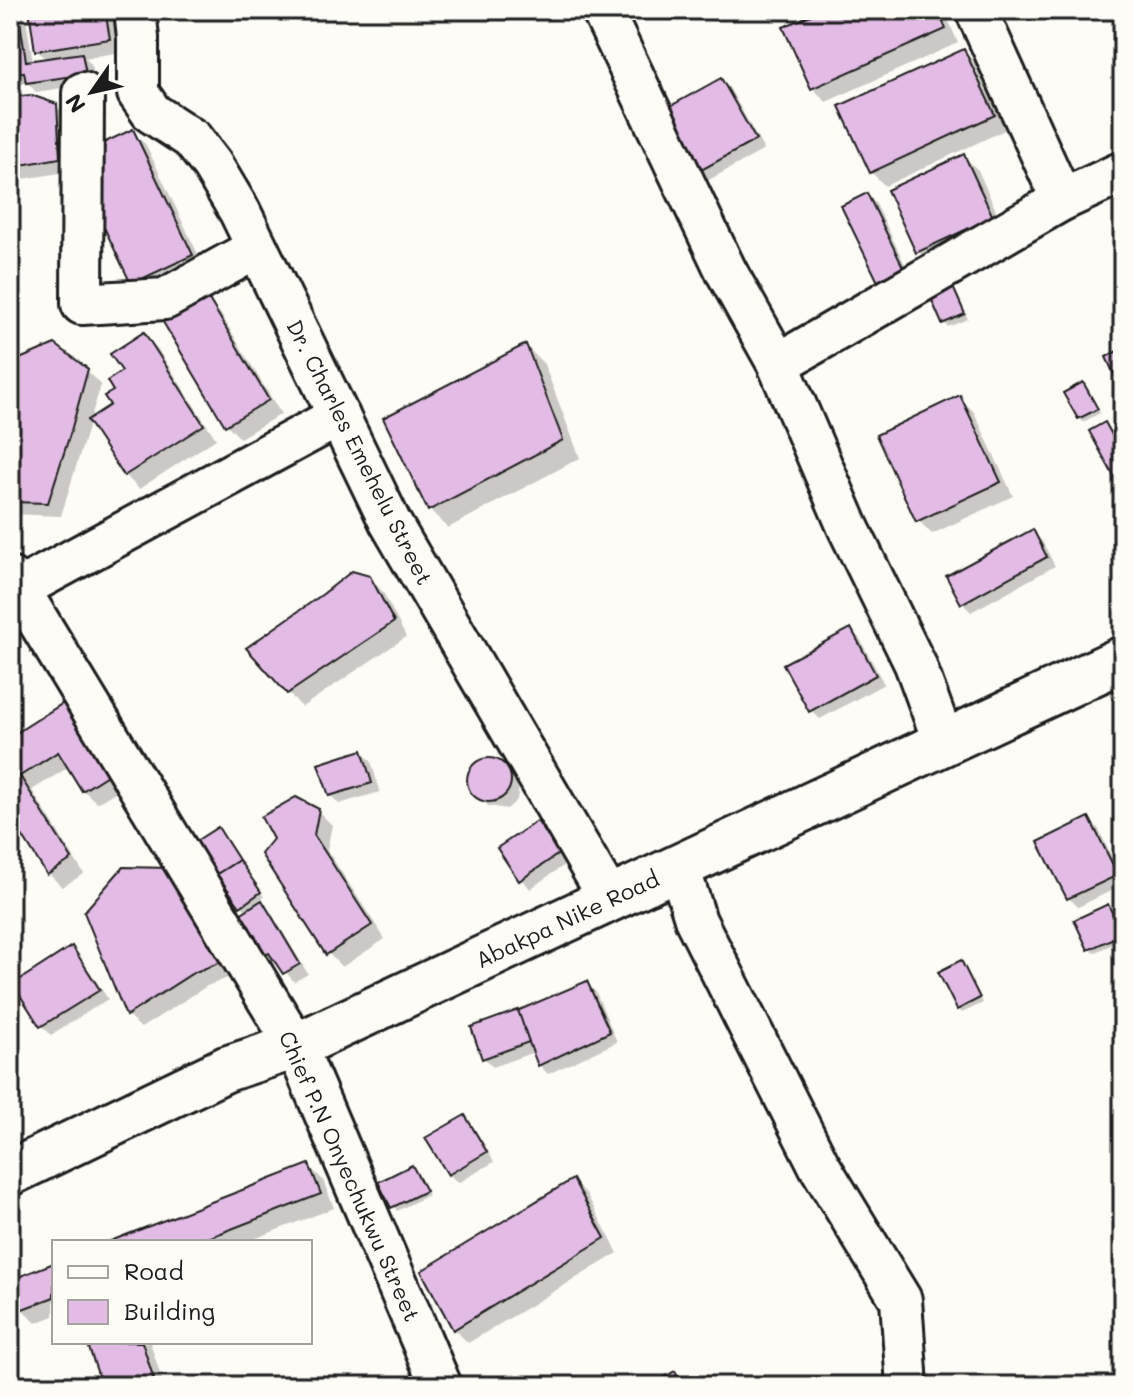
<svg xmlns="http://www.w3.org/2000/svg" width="1133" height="1396" viewBox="0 0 1133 1396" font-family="Mali,sans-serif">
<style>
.shadow{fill:#0003}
.building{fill:#e2bce5;stroke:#1c1c1c;stroke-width:2}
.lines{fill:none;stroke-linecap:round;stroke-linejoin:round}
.minor-casing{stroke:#1c1c1c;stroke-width:46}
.primary-casing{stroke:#1c1c1c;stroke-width:50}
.minor{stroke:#fdfcf7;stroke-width:40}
.primary{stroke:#fdfcf7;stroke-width:44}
.labels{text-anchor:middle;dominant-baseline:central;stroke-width:8;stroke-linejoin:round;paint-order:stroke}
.street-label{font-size:22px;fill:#1c1c1c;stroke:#fdfcf7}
</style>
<rect width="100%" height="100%" fill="#fdfcf7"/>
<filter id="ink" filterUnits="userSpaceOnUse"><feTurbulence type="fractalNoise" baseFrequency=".0125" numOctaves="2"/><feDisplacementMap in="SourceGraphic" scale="16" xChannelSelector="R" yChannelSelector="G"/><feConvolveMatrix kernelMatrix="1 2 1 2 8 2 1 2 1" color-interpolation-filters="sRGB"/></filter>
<g filter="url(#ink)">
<!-- shadow -->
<g class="shadow">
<path d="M16 10 26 19 33 62 47 60 37 50 31 10H115L122 52 85 58 91 64 94 83 36 92 27 82 10 84V11Z"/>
<path d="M795 10H944L958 43 826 102 813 88 805 20Z"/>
<path d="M964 51 977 65 1007 129 885 186 871 172Z"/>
<path d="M721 80 730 89 764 150 705 182 696 173Z"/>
<path d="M10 98 56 106 70 120 73 171 10 181Z"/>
<path d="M132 132 146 145 205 269 147 297 74 159Z"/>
<path d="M964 157 978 170 1005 231 931 265 918 251Z"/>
<path d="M867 195 876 204 912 279 889 290 880 281Z"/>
<path d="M10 204 14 208 20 274 10 275Z"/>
<path d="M953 289 968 319 948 327 944 323Z"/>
<path d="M207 299 220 313 281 414 240 438 226 424Z"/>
<path d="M143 334 157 348 216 439 139 489 125 475 90 421 61 516 10 514V369L87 371 101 385 90 420 112 406 115 391Z"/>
<path d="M526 346 544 364 580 458 448 528 430 510 386 419Z"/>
<path d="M1087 389 1100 413 1083 422 1079 418Z"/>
<path d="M960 398 974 412 1013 496 932 534 918 520Z"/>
<path d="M1033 532 1042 541 1055 566 971 612 962 603Z"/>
<path d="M369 578 383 592 406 637 302 707 288 693Z"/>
<path d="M851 630 860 639 884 684 820 719 811 710Z"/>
<path d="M67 703 125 786 97 803 83 790 69 767 32 790 84 874 62 887 49 874 10 812V739Z"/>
<path d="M362 752 371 761 380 792 339 804 330 795Z"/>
<path d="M490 760 503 766 513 775 519 787 517 800 507 809 488 806 471 786 474 768 484 761Z"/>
<path d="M318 811 332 825 327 850 385 939 342 967 328 953 275 839Z"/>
<path d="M1089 819 1098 828 1123 880V885L1078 907 1069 898Z"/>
<path d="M537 823 567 863 530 889 500 849Z"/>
<path d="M222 834 264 897 259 900 271 912 308 974 294 982 278 962 272 965 263 956 248 912 242 906Z"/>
<path d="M124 869 244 972 207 986 141 1028 127 1015Z"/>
<path d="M1107 907 1123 939 1094 953 1090 949Z"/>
<path d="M72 949 81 958 108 999 51 1035 42 1026 15 985Z"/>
<path d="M964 967 983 1003 962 1013 958 1009Z"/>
<path d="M586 983 596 992 617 1042 548 1074 539 1065 534 1052 493 1067 484 1058Z"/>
<path d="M464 1117 473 1126 494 1162 458 1183 449 1174Z"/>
<path d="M309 1166 323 1180 334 1208 246 1242H113Z"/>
<path d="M412 1167 428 1195 397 1211 381 1183Z"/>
<path d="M573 1181 587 1195 618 1253 468 1343 454 1329 424 1272Z"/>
<path d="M54 1265V1316L36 1323 22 1309 11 1282Z"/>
<path d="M89 1342H150L164 1386H104Z"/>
</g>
<!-- building -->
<g class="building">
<path d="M10 10H18L26 61 82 53 86 74 26 83 24 72 10 74Z"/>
<path d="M29 10H105L110 39 35 51Z"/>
<path d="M822 10H938L946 29 811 89 783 27Z"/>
<path d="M964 49 995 115 870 173 839 106Z"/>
<path d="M721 78 756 140 694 174 660 112Z"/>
<path d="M31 95 57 104 60 158 10 167V97Z"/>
<path d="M133 129 193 255 131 284 71 158Z"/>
<path d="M964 154 993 217 916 253 887 190Z"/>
<path d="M867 193 904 269 878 282 841 206Z"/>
<path d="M953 287 965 314 942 324 930 296Z"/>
<path d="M207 296 269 400 225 426 163 322Z"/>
<path d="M144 332 204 425 124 476 87 420 110 405 104 396 113 391 107 381 122 371 110 354Z"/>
<path d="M55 344 88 369 71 431 48 503 10 502V363Z"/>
<path d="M526 344 563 440 428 511 383 418Z"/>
<path d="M1123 348V369L1114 374 1106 357Z"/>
<path d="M1083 382 1098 409 1078 419 1063 393Z"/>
<path d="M960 395 1001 482 916 522 876 435Z"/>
<path d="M1105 422 1123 455V479L1117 482 1089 431Z"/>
<path d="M1033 529 1047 557 961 604 946 576Z"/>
<path d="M352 571 370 576 394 622 287 694 246 648 323 594Z"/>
<path d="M851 628 876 675 809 712 783 664Z"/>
<path d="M68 700 112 772 82 791 58 752 20 776 72 859 47 875 10 816V737Z"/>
<path d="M362 750 372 783 329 796 318 764Z"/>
<circle cx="489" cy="780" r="22"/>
<path d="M296 797 319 809 314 835 372 925 326 955 261 854 273 839 261 817Z"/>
<path d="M1089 817 1118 875 1067 899 1038 842Z"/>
<path d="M537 821 560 853 519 881 497 848Z"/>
<path d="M218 827 239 860 217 874 196 841Z"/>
<path d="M239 860 261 892 240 907 217 874Z"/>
<path d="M123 867 171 868 232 958 193 973 126 1016 84 912Z"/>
<path d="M262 900 300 964 283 974 269 953 262 957 237 916Z"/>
<path d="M1108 904 1122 934 1088 950 1074 920Z"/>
<path d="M72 946 100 990 40 1027 13 984Z"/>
<path d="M961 960 980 998 957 1010 938 972Z"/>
<path d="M587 981 610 1032 538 1066 517 1011Z"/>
<path d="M518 1010 529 1042 482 1059 471 1027Z"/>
<path d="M465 1115 487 1152 448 1175 425 1138Z"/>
<path d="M309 1164 321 1194 198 1242H108Z"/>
<path d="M412 1165 426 1191 391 1208 378 1182Z"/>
<path d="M573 1179 605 1238 453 1330 421 1271Z"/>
<path d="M54 1263V1297L20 1310 10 1280Z"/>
<path d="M87 1342H142L156 1386H102Z"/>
<path d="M675 1371 683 1386H650Z"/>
</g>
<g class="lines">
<defs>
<g id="minor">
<path d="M135 10 138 38V93L152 113 192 139 212 165 240 212 390 522 609 898"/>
<path d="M602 10 726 271 778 364 848 527 915 664 944 743"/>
<path d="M976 10 1062 200"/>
<path d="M83 93 82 304 165 299 257 248"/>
<path d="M778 364 1062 200 1123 172"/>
<path d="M10 578 19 589 296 1046 441 1386"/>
<path d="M19 589 339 416"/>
<path d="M679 867 696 921 819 1165 901 1300 907 1386"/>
</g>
<path id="primary" d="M10 1173 226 1069 296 1046 1123 659"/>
</defs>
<!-- minor casing -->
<use href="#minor" class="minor-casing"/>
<!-- primary casing -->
<use href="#primary" class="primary-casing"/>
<!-- minor -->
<use href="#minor" class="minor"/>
<!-- primary -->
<use href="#primary" class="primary"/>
</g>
</g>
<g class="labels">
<!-- street labels -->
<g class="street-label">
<text transform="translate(360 452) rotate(63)">Dr. Charles Emehelu Street</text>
<text transform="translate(567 919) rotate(-25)">Abakpa Nike Road</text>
<text transform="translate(350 1176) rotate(66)">Chief P.N Onyechukwu Street</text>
</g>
</g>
<!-- margin -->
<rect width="1133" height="1396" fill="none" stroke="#fdfcf7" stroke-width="40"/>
<rect x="20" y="20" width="1093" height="1356" fill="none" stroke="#1c1c1c" stroke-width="3" filter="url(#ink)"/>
<!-- legend -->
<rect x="52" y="1240" width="260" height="104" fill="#fdfcf7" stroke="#a3a29f" stroke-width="2"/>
<rect x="68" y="1266" width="40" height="12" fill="#fdfcf7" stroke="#a3a29f" stroke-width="2"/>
<text x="124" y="1280" font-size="24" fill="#1c1c1c">Road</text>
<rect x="68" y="1300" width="40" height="24" fill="#e2bce5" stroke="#a3a29f" stroke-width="2"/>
<text x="124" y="1320" font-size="24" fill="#1c1c1c">Building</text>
<!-- north arrow -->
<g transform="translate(92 92) rotate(236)" stroke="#fdfcf7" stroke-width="6" paint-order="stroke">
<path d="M0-6L14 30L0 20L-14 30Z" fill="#1c1c1c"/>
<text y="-12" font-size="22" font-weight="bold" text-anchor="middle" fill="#1c1c1c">N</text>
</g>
</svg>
